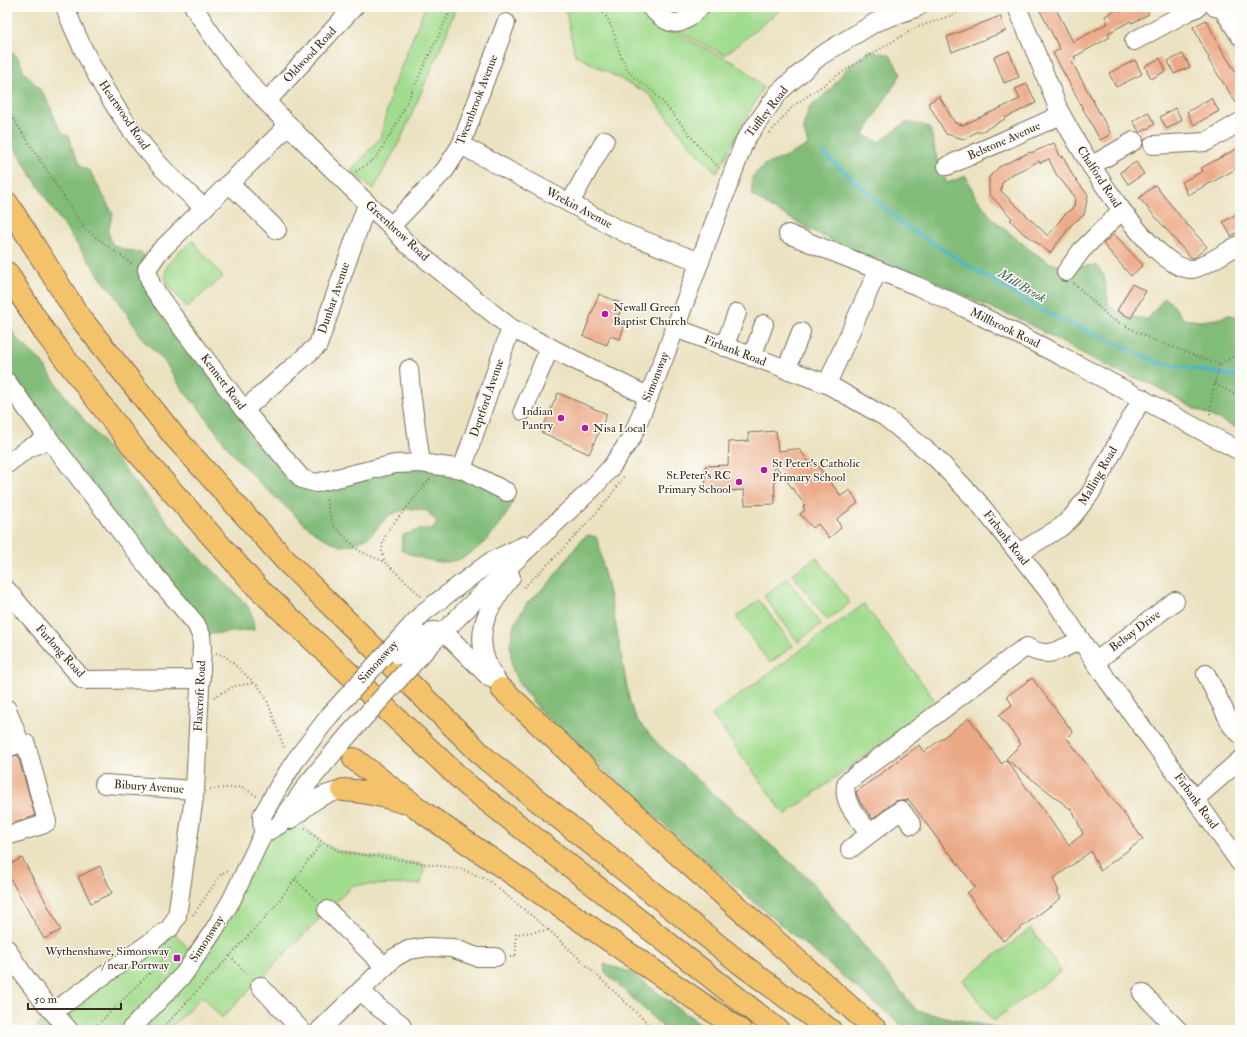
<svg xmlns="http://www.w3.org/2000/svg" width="1247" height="1037" viewBox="0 0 1247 1037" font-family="'IM FELL Double Pica',serif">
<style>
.green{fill:#a2dc8e;stroke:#6e8356}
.forest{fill:#81bc79;stroke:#5e734c}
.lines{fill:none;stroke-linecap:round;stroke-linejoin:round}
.stream{stroke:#4db5cb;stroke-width:3.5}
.building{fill:#eba885;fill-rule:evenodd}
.minor-casing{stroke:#796a57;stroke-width:20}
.highway-casing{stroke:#796a57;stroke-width:24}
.path{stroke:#796a57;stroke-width:2;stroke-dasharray:1 3;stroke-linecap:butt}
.minor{stroke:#fff;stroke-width:18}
.highway{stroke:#f4c26a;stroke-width:22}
.minor-bridge-casing{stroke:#796a57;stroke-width:20;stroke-linecap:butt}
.minor-bridge{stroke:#fff;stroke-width:18}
.poi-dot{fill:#b5179e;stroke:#fdfcf7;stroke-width:1.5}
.labels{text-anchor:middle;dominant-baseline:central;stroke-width:3;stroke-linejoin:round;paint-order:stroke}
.street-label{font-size:12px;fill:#3b2a1e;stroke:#fdfcf7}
.poi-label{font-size:12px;fill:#3b2a1e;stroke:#fdfcf7;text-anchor:start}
.water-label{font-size:13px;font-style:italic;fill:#415b5b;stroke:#fdfcf7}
</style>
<rect width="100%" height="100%" fill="#fdfcf7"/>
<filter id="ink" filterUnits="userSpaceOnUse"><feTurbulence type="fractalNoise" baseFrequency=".025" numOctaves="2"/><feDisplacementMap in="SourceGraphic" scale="8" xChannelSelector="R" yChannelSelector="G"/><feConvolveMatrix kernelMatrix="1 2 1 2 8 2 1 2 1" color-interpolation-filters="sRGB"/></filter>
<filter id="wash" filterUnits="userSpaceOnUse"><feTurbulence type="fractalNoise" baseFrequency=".012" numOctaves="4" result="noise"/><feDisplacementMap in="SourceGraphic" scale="16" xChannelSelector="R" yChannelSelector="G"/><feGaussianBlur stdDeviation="0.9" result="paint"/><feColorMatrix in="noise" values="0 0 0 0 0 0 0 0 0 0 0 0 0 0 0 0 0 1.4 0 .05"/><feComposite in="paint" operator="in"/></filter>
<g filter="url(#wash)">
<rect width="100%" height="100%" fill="#ebe2c1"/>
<!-- green -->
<g class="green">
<path d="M425 7H456L444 40 401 139 373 190 351 171 380 138 393 87Z"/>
<path d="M565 7H639L658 24 742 67 763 87 717 173 691 146 649 94 575 55Z"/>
<path d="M646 7H784L725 55 665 25Z"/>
<path d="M193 241 223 277 187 307C181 300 174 293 169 285 156 266 181 251 193 241Z"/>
<path d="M816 557 850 603 827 620 792 574Z"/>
<path d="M787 578 821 624 798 642 764 596Z"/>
<path d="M759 600 793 646 770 663 736 617Z"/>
<path d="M864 604 937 703 785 815 712 715Z"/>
<path d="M294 817 322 842 338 851 425 865 421 884 353 885 222 1018 202 996 169 1030H34L53 1012 170 928 196 957 263 834Z"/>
<path d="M1031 928 1061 971 993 1021 963 980Z"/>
</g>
<!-- forest -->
<g class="forest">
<path d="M7 46 18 58 24 72 43 93 50 106 57 124 63 133 70 137 72 148 81 167 90 171 113 214 108 231 112 244 125 250 140 252 152 262 147 269 302 479 421 463 507 492 513 502C503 525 473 562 445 562 429 562 415 557 401 550L403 535 418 530 433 529 437 522 427 511 407 508 388 516 369 537 355 544 340 546 320 536 303 523 254 477 232 453 197 406 184 392 165 362 144 341 115 295 103 281 57 216 7 136Z"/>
<path d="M869 50 890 55 901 74 863 135 879 142 906 122 930 127 937 160 947 183 966 176 975 196 994 220 1029 249 1049 263 1074 267 1097 265 1104 276 1109 306 1125 316 1148 319 1165 297 1174 306 1183 319 1201 321 1217 319 1229 315 1240 317V429L1193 408 1150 383 1116 371 1065 344 1018 318 996 310 936 282 888 264 852 252 773 209 752 195V177L764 165 783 158 808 145 803 127 809 108 831 89 844 71Z"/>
<path d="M7 323 17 339 40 360 69 401 180 537 247 605 252 615 254 630 201 635 7 382Z"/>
<path d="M588 535 596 537 599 544 603 567 614 615 630 704 638 721 658 744 810 880 917 1011 993 1027 998 1030H907L692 850 542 713 518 683 512 667 510 644 514 624 527 603 549 583 582 539Z"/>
<path d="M604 964 630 972 682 1011 710 1030H666L605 972Z"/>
</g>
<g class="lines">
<!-- stream -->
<path class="stream" d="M823 153 905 226 1037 308 1159 363 1240 377"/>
</g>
<g id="blocks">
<!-- building -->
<g class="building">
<path d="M1038 7H1055L1073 42 1108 23 1105 16 1118 9 1120 12 1130 7H1145L1149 14 1132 23 1131 21 1108 33 1110 37 1074 57 1076 60 1072 62 1111 134 1100 140 1053 53 1060 49Z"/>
<path d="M1000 16 1006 31 952 52 947 37Z"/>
<path d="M1206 20 1222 50 1240 79V109L1208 59 1209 58 1193 27Z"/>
<path d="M1009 51 1019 77 1004 83 994 57Z"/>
<path d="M1183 54 1190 67 1174 74 1168 61Z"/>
<path d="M1160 58 1166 71 1151 79 1145 66Z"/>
<path d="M1135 60 1142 74 1116 87 1109 73Z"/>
<path d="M1027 84 1036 103 1005 118V119L979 133 978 131 964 139 946 134 928 103 939 96 955 123 963 125 1020 99 1015 89Z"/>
<path d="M1211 98 1219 111 1194 125 1187 112Z"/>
<path d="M1175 108 1182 120 1167 129 1160 117Z"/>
<path d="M1148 112 1155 124 1140 133 1133 121Z"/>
<path d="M1054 143 1061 158 1063 156 1073 176 1088 195 1084 215 1072 224 1050 253 1027 235 1026 236 1010 220 1012 218 989 194V177L999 167 1030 152 1031 153ZM1049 159 1056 174 1075 197 1074 207 1064 215 1048 236 1001 191 1002 183 1009 176 1039 161 1040 163Z"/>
<path d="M1240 147V167L1188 195 1182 182 1203 171 1201 168Z"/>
<path d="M1136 162 1144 174 1128 184 1120 172Z"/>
<path d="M1155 185 1188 226H1189L1207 247 1194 258 1190 257 1139 198Z"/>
<path d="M1240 212V230L1231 236 1223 222Z"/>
<path d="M1114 234 1143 265 1131 276 1103 244Z"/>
<path d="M1132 284 1146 291 1131 318 1117 311Z"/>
<path d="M599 294 623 304 615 324 624 327 620 339 610 336 607 345 583 336Z"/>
<path d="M558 393 607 414 589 454 541 432Z"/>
<path d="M776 431 778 451 795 449 800 450 811 465 815 462 841 496 850 490 858 503 837 519 841 528 829 538 818 524 813 528 800 514 805 510 803 507 805 505 774 464 775 504 745 505 744 490 706 492 705 466 728 465 729 442 749 441 748 433Z"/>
<path d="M1032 678 1073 732 1067 738 1143 839 1100 871 1091 851 1053 879 1059 891 1057 892 1061 898 1003 941 967 893 975 887 949 852 948 853 908 799 906 801 900 800 895 801 873 819 860 802 856 792 919 745 924 752 969 718 1002 764 1006 760 1069 845 1083 834 1073 811 1006 759 1021 744 999 715 1012 705 1007 696Z"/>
<path d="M18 755 35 816 7 825V758Z"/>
<path d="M22 858 61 930 44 939 7 873V866Z"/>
<path d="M100 866 112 893 91 903 78 877Z"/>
</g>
</g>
</g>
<g filter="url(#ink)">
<use href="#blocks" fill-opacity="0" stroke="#796a57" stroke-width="1"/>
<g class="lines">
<defs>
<g id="minor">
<path d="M65 7C85 60 119 119 156 161 171 178 188 193 204 208"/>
<path d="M194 7C224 58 261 97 302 139 331 168 361 198 391 226L407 244 511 328 649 397"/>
<path d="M650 7C659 15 670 28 683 21 689 19 695 11 700 7"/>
<path d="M1017 7C1027 31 1037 56 1047 80 1052 92 1056 105 1062 116 1080 150 1152 271 1192 269 1200 269 1231 249 1240 244"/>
<path d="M1215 7 1222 8 1240 36"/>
<path d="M1134 41 1189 11 1198 7"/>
<path d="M266 102 354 7"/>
<path d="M289 125 158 253 147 269 151 285 170 312 244 410 302 479 316 483 395 464 421 463 462 469 507 492"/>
<path d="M461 145 627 234 700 262"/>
<path d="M1153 145 1206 142 1240 122"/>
<path d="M947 166 1061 115"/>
<path d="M1091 166 1134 141"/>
<path d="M229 183 277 230"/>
<path d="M570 203 605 140"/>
<path d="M391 226 445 170 461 145 506 23"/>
<path d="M788 234 878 270"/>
<path d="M1066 272 1081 251 1121 211"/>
<path d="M675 328 827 384 885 417 935 457 978 502 1049 592 1108 681 1195 799 1240 863"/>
<path d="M724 347 737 313"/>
<path d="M752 357 764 324"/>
<path d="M409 369 411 392 421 463"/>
<path d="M786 370 801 332"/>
<path d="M7 382 49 439 147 566 196 624 201 635 202 647 195 790 177 916 170 928 53 1012"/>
<path d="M827 384 878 270 917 286 965 308 1061 356 1240 451"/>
<path d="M244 410 318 345 367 204"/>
<path d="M523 411 550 347"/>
<path d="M7 464 27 449 49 439"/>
<path d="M462 469 511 328"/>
<path d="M1019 553 1061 527 1071 518 1090 494 1142 398"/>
<path d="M7 590 83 680 201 679"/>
<path d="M411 626 424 612 490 562 525 545"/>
<path d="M433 631 444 632 490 678"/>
<path d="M431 644 519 557 592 489 612 466 632 437 664 358 745 140 779 92 820 56 876 22 918 7"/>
<path d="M1095 662 1175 601"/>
<path d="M1206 674 1232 726 1240 734"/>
<path d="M502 689C498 682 493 675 489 668 472 631 489 606 511 577"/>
<path d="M7 709 20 743"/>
<path d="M7 748 20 743 26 744 47 822 42 825 7 836"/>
<path d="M104 784 195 790"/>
<path d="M1195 799 1240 760"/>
<path d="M289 820C298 815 305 807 314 801 322 795 333 792 343 790"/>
<path d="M870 833C859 819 840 801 847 782L1020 651 1027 647C1049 660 1060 649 1081 640"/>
<path d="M263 834 279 825 309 782 350 733"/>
<path d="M850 849 901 810 912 825"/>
<path d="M327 910 385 967"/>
<path d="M7 949C24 979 46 1005 69 1030"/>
<path d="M260 986 301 1030"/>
<path d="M361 991 378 1007 401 1024 403 1030"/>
<path d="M1142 993 1178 1030"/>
<path d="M130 1030 184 974 214 930 232 899 263 834 262 816 279 786 295 761 330 715"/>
<path d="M320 1030 394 958 408 950 428 947 452 948 477 957H496"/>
</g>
<g id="highway">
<path d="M7 203 78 315 174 436 286 561 486 759 740 963 830 1030"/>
<path d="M7 273 43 330 138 453 257 587 466 784 778 1030"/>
<path d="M502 689 664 842 876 1030"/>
<path d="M354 759 424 813 740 1030"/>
<path d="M343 790C364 791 382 795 402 802"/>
</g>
</defs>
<!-- minor casing -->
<use href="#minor" class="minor-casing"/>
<!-- highway casing -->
<use href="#highway" class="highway-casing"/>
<!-- path -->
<g class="path">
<path d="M598 7C617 24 615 53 629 72 635 80 648 86 655 94 678 117 695 145 719 168"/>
<path d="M7 109 84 228 133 265"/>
<path d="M770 133 793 106 844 71 913 29 974 7"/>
<path d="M356 172 377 157 396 125 452 7"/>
<path d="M1074 283 1110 318 1151 339 1221 365"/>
<path d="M1215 384 1240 397"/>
<path d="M1210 418C1209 406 1215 375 1221 365 1225 359 1234 357 1240 354"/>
<path d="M327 496 326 501 333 525 359 551 385 562"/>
<path d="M524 587C549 564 573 539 596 513 606 501 616 490 624 476"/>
<path d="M421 596 385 562 382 552 383 541 389 529 430 479"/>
<path d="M216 653 225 656 259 687 267 700 285 750"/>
<path d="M214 697 235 686 254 683"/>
<path d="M210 789 241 787 257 796"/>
<path d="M305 828 322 842 338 851 461 869 488 880 549 930 655 1030"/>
<path d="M295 879 316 900"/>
<path d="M193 915 222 873 228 871"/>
<path d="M230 956 249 976"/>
<path d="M510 957H516V934L549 930"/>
<path d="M92 1030 160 963 171 947"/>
<path d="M161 1030 273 909 322 842"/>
</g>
<!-- minor -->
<use href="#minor" class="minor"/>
<!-- highway -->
<use href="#highway" class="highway"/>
<defs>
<g id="minor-bridge">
<path d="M399 655 420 635"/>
<path d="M330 715 411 626"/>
<path d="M350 733 431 644"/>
</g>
</defs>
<!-- minor-bridge casing -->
<use href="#minor-bridge" class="minor-bridge-casing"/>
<!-- minor-bridge -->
<use href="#minor-bridge" class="minor-bridge"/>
</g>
</g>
<!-- markers -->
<g class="poi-dot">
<circle cx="605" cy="314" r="4"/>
<circle cx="561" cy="418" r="4"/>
<circle cx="585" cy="428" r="4"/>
<circle cx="764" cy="470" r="4"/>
<circle cx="739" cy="482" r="4"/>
<rect x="173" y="954" width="8" height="8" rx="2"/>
</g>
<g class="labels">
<!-- street labels -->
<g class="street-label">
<text transform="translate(310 55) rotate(-47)">Oldwood Road</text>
<text transform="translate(477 100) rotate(-69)">Tweenbrook Avenue</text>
<text transform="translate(767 112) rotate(-52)">Tuffley Road</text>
<text transform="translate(124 115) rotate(56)">Heartwood Road</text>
<text transform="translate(1004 141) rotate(-24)">Belstone Avenue</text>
<text transform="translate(1099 177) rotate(57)">Chalford Road</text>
<text transform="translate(579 208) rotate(28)">Wrekin Avenue</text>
<text transform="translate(397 231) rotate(43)">Greenbrow Road</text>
<text transform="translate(334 298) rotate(-71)">Dunbar Avenue</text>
<text transform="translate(1005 328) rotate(26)">Millbrook Road</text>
<text transform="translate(735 351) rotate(21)">Firbank Road</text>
<text transform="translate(656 377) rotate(-68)">Simonsway</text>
<text transform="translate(223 382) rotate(53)">Kennett Road</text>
<text transform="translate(487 398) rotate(-71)">Deptford Avenue</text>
<text transform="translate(1098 476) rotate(-60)">Malling Road</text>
<text transform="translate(1006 538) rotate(52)">Firbank Road</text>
<text transform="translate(1135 631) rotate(-37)">Belsay Drive</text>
<text transform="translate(60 651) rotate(48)">Furlong Road</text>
<text transform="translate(378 662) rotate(-48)">Simonsway</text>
<text transform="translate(200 696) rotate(-87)">Flaxcroft Road</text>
<text transform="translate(149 787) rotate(4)">Bibury Avenue</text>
<text transform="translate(1196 801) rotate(54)">Firbank Road</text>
<text transform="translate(207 939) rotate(-57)">Simonsway</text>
</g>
<!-- poi labels -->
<g class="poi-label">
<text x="613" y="307">Newall Green<tspan x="613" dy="14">Baptist Church</tspan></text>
<text x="553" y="411" text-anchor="end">Indian<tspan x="553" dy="14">Pantry</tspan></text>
<text x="593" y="428">Nisa Local</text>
<text x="772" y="463">St Peter's Catholic<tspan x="772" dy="14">Primary School</tspan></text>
<text x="731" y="475" text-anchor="end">St.Peter's RC<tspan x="731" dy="14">Primary School</tspan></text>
<text x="169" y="951" text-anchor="end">Wythenshawe, Simonsway<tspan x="169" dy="14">/ near Portway</tspan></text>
</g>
<!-- water labels -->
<g class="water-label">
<text transform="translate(1022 286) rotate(31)">Mill Brook</text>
</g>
</g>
<!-- margin -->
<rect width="1247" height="1037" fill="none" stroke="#fdfcf7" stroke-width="24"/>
<!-- scale -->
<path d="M28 1003v6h93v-6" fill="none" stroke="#3b2a1e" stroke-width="2"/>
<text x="34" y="1003" font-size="12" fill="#3b2a1e" stroke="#fdfcf7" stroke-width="3" paint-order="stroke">50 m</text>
</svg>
